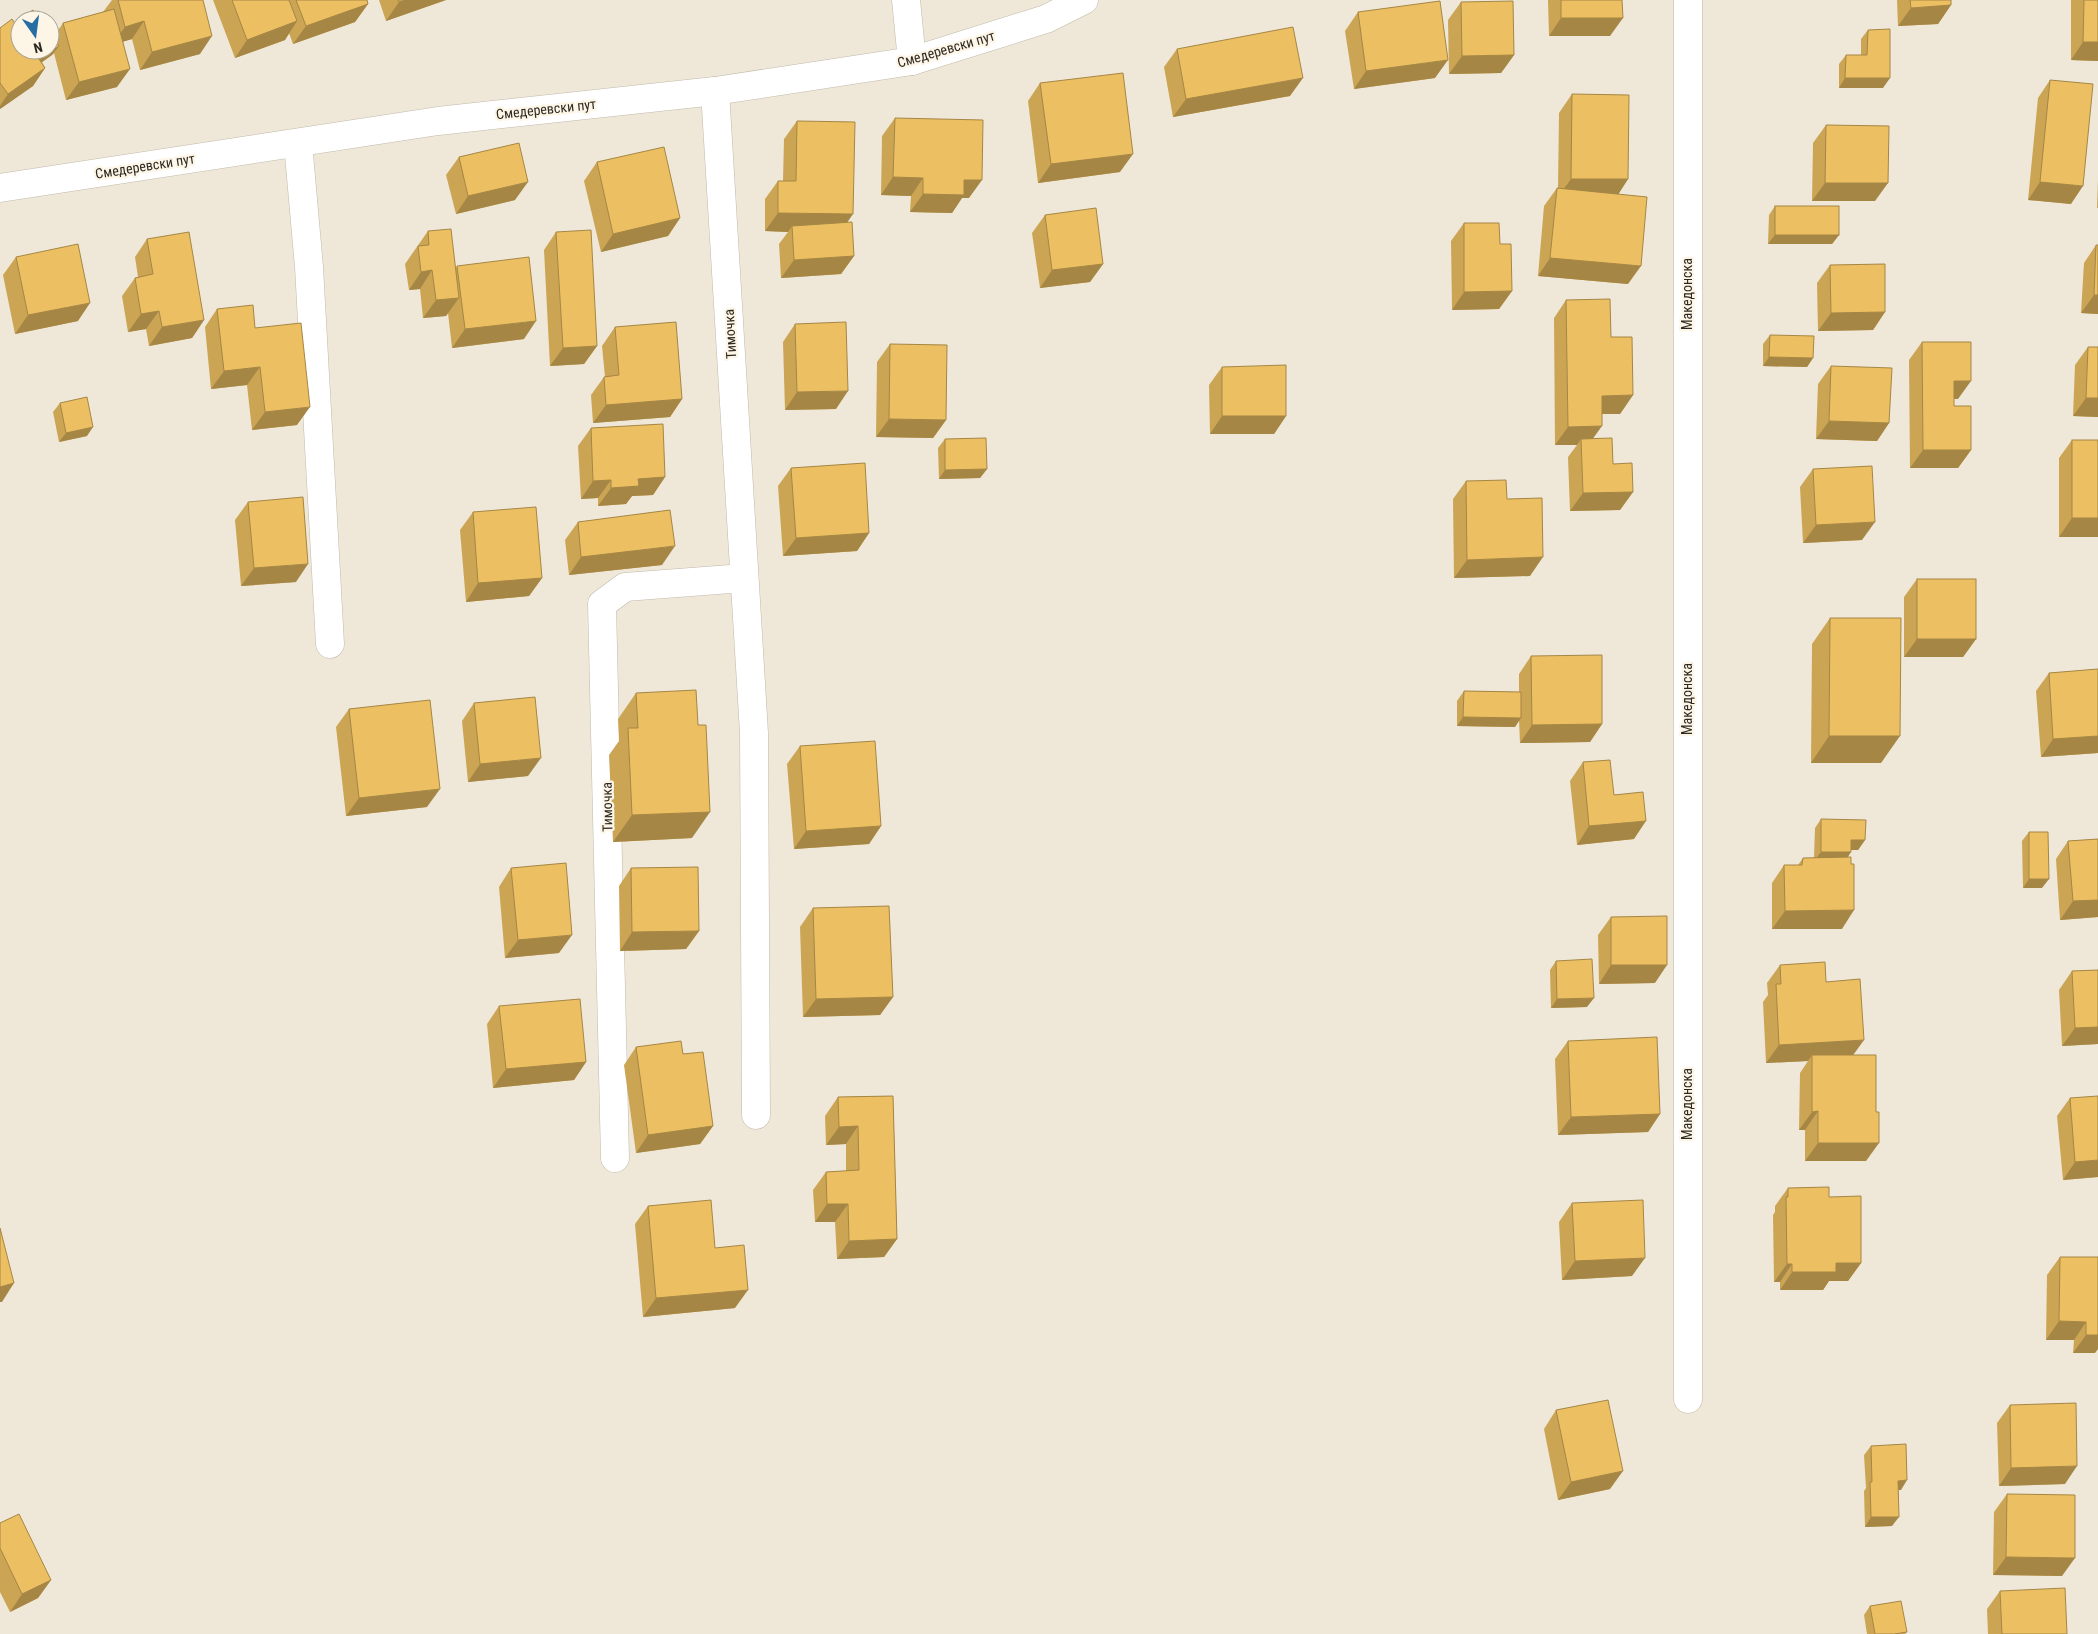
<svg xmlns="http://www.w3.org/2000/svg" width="2098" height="1634" viewBox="0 0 2098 1634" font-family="'Roboto Condensed',sans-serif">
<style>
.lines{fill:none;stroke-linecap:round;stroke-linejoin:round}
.minor-casing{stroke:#c1b9ab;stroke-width:29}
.tertiary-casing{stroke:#c1b9ab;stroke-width:29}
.minor{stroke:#fff;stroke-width:28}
.tertiary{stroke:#fff;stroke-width:28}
.wall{fill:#cba554}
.shaded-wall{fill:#a58645}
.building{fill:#ecc062;stroke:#a58645}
.labels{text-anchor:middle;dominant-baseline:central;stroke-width:4.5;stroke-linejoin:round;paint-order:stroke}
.street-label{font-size:14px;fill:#2c2923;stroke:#fdf5e5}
</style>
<rect width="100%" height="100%" fill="#efe8d8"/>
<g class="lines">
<defs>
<g id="minor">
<path d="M906 0 912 61"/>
<path d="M1688 0V1399"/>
<path d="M715 91 754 733 756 1115"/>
<path d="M298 143 309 267 330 644"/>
<path d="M615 1158 602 604 625 587 744 578"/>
</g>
<path id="tertiary" d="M0 188 438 121 715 91 912 61 1046 19 1084 0"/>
</defs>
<!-- minor casing -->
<use href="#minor" class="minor-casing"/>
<!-- tertiary casing -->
<use href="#tertiary" class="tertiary-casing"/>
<!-- minor -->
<use href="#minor" class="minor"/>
<!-- tertiary -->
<use href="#tertiary" class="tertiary"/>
</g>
<!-- wall -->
<g class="wall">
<path d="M112 0H203L200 54 140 70 132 39 122 42 117 87 66 100 54 53 52 55 42 62 45 68 33 86 0 109V28L14 23 53 38 63 23 103 12Z"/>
<path d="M213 0H367L368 4 355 22 293 44 289 33 285 40 235 58Z"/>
<path d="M379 0H446L386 21Z"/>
<path d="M1548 0H1622L1610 36H1549Z"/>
<path d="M1897 0H1951V5L1938 24 1898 26Z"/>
<path d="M2071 0H2098V61L2071 60Z"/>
<path d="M1461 2 1514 55 1501 73 1449 74 1448 20Z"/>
<path d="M1358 12 1435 78 1354 89 1345 31Z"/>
<path d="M1868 30 1883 88H1839V64L1846 55H1861V39Z"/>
<path d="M1177 49 1290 96 1173 117 1164 67Z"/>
<path d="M2050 80 2071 204 2028 200 2038 98Z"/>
<path d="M1040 83 1120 172 1038 183 1028 101Z"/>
<path d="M1572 94 1628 179 1618 194 1628 284 1538 276 1544 206 1557 188H1558L1559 113Z"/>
<path d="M895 118 969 198H962L952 213 910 212 911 196 881 195 882 136Z"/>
<path d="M797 121 847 223 854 256 841 274 781 278 779 244 788 232 765 231V199L778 181H783L784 139Z"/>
<path d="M1826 125 1875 201H1812L1813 143Z"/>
<path d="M459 157 515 200 456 214 446 175Z"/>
<path d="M597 162 680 218 668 236 601 252 584 181Z"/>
<path d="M2098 179V208H2097Z"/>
<path d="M1775 206 1839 235 1832 244H1768L1769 215Z"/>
<path d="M1045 215 1103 264 1090 282 1040 288 1032 233Z"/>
<path d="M1464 223 1512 291 1499 309 1452 310 1451 241Z"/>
<path d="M428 231 455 269 457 266 524 339 452 348 448 313 446 316 423 318 420 289 409 290 405 264Z"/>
<path d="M556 232 597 346 584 364 550 366 544 250Z"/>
<path d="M147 239 204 320 192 338 149 346 146 329 128 332 122 296 135 278 138 277 135 257Z"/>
<path d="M2096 245H2098V314L2081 313 2084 263Z"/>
<path d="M16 257 78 321 15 334 3 275Z"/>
<path d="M1830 265 1885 312 1873 330 1818 331 1817 283Z"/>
<path d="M1566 300 1611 337 1633 395 1620 414H1602L1593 438 1633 492 1620 510 1570 511 1568 457 1577 445H1555L1554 318Z"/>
<path d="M217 309 255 328 297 425 252 430 247 385 211 389 205 327Z"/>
<path d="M795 324 836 409 785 410 783 342Z"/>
<path d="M615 327 682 399 670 417 593 423 591 395 604 377H605L602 346Z"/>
<path d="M1770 335 1813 358 1807 367 1763 366V344Z"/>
<path d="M1922 342 1958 399H1954V406L1971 450 1958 468H1910L1909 360Z"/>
<path d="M890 344 946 420 933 438 876 437 877 362Z"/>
<path d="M2088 347 2098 417 2073 416 2075 365Z"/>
<path d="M1831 366 1889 423 1877 441 1816 439 1818 384Z"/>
<path d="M1222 367 1286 416 1274 434H1210L1209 385Z"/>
<path d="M60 403 87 436 59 442 53 412Z"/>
<path d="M591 428 665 477 653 495 632 496 626 504 598 506V498L581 499 578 446Z"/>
<path d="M945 439 987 469 980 478 939 479 938 448Z"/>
<path d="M2072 440 2098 537H2059V458Z"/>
<path d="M791 468 869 533 857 551 783 556 778 486Z"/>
<path d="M1813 469 1862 540 1803 543 1800 487Z"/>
<path d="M1466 481 1507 499 1530 576 1454 578 1453 499Z"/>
<path d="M248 502 296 582 241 586 235 520Z"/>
<path d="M473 512 542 578 529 596 466 602 460 530Z"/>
<path d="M578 522 662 565 569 575 565 540Z"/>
<path d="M1917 579 1976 639 1963 657H1904V597Z"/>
<path d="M1830 618 1881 763H1811L1812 644Z"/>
<path d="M1531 656 1602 724 1590 742 1520 743 1519 720 1515 727 1457 726V701L1464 691 1519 692V674Z"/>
<path d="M2098 669V753L2041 757 2036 691 2049 673Z"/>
<path d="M636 693 692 838 613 842 609 755 619 741 618 719Z"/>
<path d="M474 703 528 776 468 782 462 721Z"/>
<path d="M349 709 427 807 346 816 336 727Z"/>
<path d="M800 746 881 826 869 844 794 849 787 764Z"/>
<path d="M1583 762 1614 795 1634 839 1577 845 1570 781Z"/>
<path d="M1821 819 1865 840 1858 850H1851L1848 857 1842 929H1772V883L1784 865H1798L1803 858H1814L1815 828Z"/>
<path d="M2029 832 2042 888H2023L2022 841Z"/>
<path d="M2098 839V917L2060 920 2056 859 2068 841Z"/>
<path d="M511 868 559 953 505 958 499 887Z"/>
<path d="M631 868 699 931 686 949 620 951 619 886Z"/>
<path d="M813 908 893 997 880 1015 803 1017 800 927Z"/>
<path d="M1611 917 1655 983 1599 984 1598 935Z"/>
<path d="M1556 961 1587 1007 1551 1008 1550 970Z"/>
<path d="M1780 965 1826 982 1853 1055 1866 1161H1805V1130H1799L1800 1073 1808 1061 1766 1063 1763 1002 1768 995 1767 983Z"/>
<path d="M2098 970V1044L2062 1046 2059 990 2072 971Z"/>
<path d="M499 1006 586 1062 574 1080 493 1088 487 1024Z"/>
<path d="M1568 1041 1660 1114 1648 1132 1558 1135 1555 1059Z"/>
<path d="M636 1047 683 1054 713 1126 700 1144 636 1153 624 1065Z"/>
<path d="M893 1096 897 1239 884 1257 837 1259 835 1222H815L813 1190 826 1172 846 1171V1144L826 1145 825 1116 838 1097Z"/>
<path d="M2070 1098 2098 1177 2063 1180 2057 1116Z"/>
<path d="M1788 1188 1829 1197 1861 1263 1848 1281H1829L1823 1290H1780V1282H1774L1773 1215 1775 1212V1206Z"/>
<path d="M1572 1203 1632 1276 1562 1280 1559 1222Z"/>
<path d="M648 1206 715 1248 735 1308 643 1317 635 1224Z"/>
<path d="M2060 1257H2098L2095 1353H2073L2074 1340H2046L2047 1275Z"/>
<path d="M2010 1405 2065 1484 1999 1486 1997 1423Z"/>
<path d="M1556 1410 1610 1489 1558 1500 1544 1429Z"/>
<path d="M1871 1446 1901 1490H1898L1892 1526 1865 1527 1864 1491 1866 1488 1864 1455Z"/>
<path d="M2007 1494 2062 1576 1993 1575 1994 1512Z"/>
<path d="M0 1523 51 1580 38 1598 10 1612 0 1592Z"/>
<path d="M2000 1591 2067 1634H1988L1987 1609Z"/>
<path d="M1870 1606 1907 1632 1905 1634H1867L1864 1615Z"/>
</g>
<!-- shaded-wall -->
<g class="shaded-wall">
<path d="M406 0H446L386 21 399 2Z"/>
<path d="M368 4 355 22 293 44 306 26Z"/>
<path d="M1951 5 1938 24 1898 26 1911 8Z"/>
<path d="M1561 18H1623L1610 36H1549Z"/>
<path d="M144 21 132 39 112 45 125 27Z"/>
<path d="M297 21 285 40 235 58 247 40Z"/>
<path d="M212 36 200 54 140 70 152 52Z"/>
<path d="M2083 42H2098V61L2071 60Z"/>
<path d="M59 46 52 55 25 74 31 65Z"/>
<path d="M1514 55 1501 73 1449 74 1462 56Z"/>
<path d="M1448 60 1435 78 1354 89 1366 71Z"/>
<path d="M45 68 33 86 0 109V106L8 94Z"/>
<path d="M130 69 117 87 66 100 79 82Z"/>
<path d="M1303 78 1290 96 1173 117 1186 99Z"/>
<path d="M1845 78H1890L1883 88H1839Z"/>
<path d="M1133 154 1120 172 1038 183 1051 164Z"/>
<path d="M893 177 923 178 911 196 881 195Z"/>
<path d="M1571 179H1628L1616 198 1558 197Z"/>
<path d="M964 180H982L969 198H962L952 213 910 212 923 194Z"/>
<path d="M528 182 515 200 456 214 468 196Z"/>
<path d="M2040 182 2083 186 2071 204 2028 200Z"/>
<path d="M1825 183H1888L1875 201H1812Z"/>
<path d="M778 213 853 214 840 233 792 226 788 232 765 231Z"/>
<path d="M680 218 668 236 601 252 613 234Z"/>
<path d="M1775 235H1839L1832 244H1768Z"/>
<path d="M854 256 841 274 781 278 794 260Z"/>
<path d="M1550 258 1641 266 1628 284 1538 276Z"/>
<path d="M1103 264 1090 282 1040 288 1052 270Z"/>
<path d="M432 270 420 289 409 290 421 272Z"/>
<path d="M1512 291 1499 309 1452 310 1464 292Z"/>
<path d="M2094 295H2098V314L2081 313Z"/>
<path d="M459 298 446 316 423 318 436 300Z"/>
<path d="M90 303 78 321 15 334 28 315Z"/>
<path d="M159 311 146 329 128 332 141 314Z"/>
<path d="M1885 312 1873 330 1818 331 1831 313Z"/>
<path d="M204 320 192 338 149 346 162 327Z"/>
<path d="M536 321 524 339 452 348 465 329Z"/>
<path d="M597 346 584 364 550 366 563 348Z"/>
<path d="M1769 357 1813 358 1807 367 1763 366Z"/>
<path d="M260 367 247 385 211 389 224 371Z"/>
<path d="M1954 381H1971L1958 399H1941Z"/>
<path d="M848 391 836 409 785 410 797 392Z"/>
<path d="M1633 395 1620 414H1589L1602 396Z"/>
<path d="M2086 398H2098V417L2073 416Z"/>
<path d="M682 399 670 417 593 423 606 405Z"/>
<path d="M310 407 297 425 252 430 265 412Z"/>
<path d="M1222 416H1286L1274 434H1210Z"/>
<path d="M889 419 946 420 933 438 876 437Z"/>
<path d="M1829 421 1889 423 1877 441 1816 439Z"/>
<path d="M1602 426 1589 444 1581 439 1577 445H1555L1568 427Z"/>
<path d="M93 427 87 436 59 442 66 433Z"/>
<path d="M1923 450H1971L1958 468H1910Z"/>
<path d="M987 469 980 478 939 479 945 470Z"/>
<path d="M665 477 653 495 632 496 626 504 598 506 611 488 638 479Z"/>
<path d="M611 480 598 498 581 499 593 481Z"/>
<path d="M1633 492 1620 510 1570 511 1583 493Z"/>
<path d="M2072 518H2098V537H2059Z"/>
<path d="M1875 522 1862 540 1803 543 1816 525Z"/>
<path d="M869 533 857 551 783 556 796 538Z"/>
<path d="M675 546 662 565 569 575 581 557Z"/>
<path d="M1543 557 1530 576 1454 578 1467 560Z"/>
<path d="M308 564 296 582 241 586 254 568Z"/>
<path d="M542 578 529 596 466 602 478 583Z"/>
<path d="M1917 639H1976L1963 657H1904Z"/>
<path d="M1463 717 1521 718 1515 727 1457 726Z"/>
<path d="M1602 724 1590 742 1520 743 1532 725Z"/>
<path d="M1829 736H1900L1881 763H1811Z"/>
<path d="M2098 736V753L2041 757 2053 739Z"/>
<path d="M541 758 528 776 468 782 480 764Z"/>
<path d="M440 789 427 807 346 816 359 798Z"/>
<path d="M710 812 692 838 613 842 632 815Z"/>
<path d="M1646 821 1634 839 1577 845 1589 826Z"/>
<path d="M881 826 869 844 794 849 806 831Z"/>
<path d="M1851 840H1865L1858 850H1845Z"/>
<path d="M1821 852H1851L1845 861H1814Z"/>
<path d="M2029 879H2049L2042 888H2023Z"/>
<path d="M2098 900V917L2060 920 2073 901Z"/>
<path d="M1854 910 1842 929H1772L1785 911Z"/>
<path d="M699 931 686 949 620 951 632 932Z"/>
<path d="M572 935 559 953 505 958 518 940Z"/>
<path d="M1611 965H1667L1655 983 1599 984Z"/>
<path d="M893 997 880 1015 803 1017 816 999Z"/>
<path d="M1594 998 1587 1007 1551 1008 1557 999Z"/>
<path d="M2098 1027V1044L2062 1046 2075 1028Z"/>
<path d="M1864 1040 1851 1058 1812 1055 1808 1061 1766 1063 1779 1045Z"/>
<path d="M586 1062 574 1080 493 1088 506 1069Z"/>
<path d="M1818 1111 1805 1130H1799L1812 1112Z"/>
<path d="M1660 1114 1648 1132 1558 1135 1571 1117Z"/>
<path d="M713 1126 700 1144 636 1153 648 1135Z"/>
<path d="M858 1126 846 1144 826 1145 839 1127Z"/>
<path d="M1818 1143H1879L1866 1161H1805Z"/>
<path d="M2098 1160V1177L2063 1180 2075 1162Z"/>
<path d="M827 1204H848L835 1222H815Z"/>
<path d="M897 1239 884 1257 837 1259 849 1241Z"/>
<path d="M1645 1258 1632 1276 1562 1280 1575 1261Z"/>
<path d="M1836 1263H1861L1848 1281H1829L1823 1290H1780L1792 1272Z"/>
<path d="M1787 1264H1792L1780 1282H1774Z"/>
<path d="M14 1283 2 1302H0V1287Z"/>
<path d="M748 1290 735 1308 643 1317 656 1298Z"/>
<path d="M2059 1321 2086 1322 2074 1340H2046Z"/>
<path d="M2086 1335H2098V1349L2095 1353H2073Z"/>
<path d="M2077 1466 2065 1484 1999 1486 2011 1468Z"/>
<path d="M1623 1471 1610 1489 1558 1500 1571 1482Z"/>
<path d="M1907 1480 1901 1490H1891L1898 1481Z"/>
<path d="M1871 1517H1899L1892 1526 1865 1527Z"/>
<path d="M2006 1557 2075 1558 2062 1576 1993 1575Z"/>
<path d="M51 1580 38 1598 10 1612 22 1594Z"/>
</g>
<!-- building -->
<g class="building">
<path d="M118 0H203L212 36 152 52 144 21 125 27Z"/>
<path d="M232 0H289L297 21 247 40Z"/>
<path d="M296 0H367L368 4 306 26Z"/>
<path d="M398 0H406L399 2Z"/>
<path d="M1561 0H1622L1623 18H1561Z"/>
<path d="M1910 0H1951V5L1911 8Z"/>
<path d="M2084 0H2098V42H2083Z"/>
<path d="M1440 1 1448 60 1366 71 1358 12Z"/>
<path d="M1513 1 1514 55 1462 56 1461 2Z"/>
<path d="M114 9 130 69 79 82 63 23Z"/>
<path d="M33 10 41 20H20V31L14 23Z"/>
<path d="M12 19 20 31V50H33L45 68 8 94 0 83V28Z"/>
<path d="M1293 27 1303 78 1186 99 1177 49Z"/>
<path d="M1890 29V78H1845L1846 55H1867L1868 30Z"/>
<path d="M50 33 59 46 40 59 33 50H50Z"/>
<path d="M1123 73 1133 154 1051 164 1040 83Z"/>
<path d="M2050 80 2093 84 2083 186 2040 182Z"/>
<path d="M1572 94 1629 95 1628 179H1571Z"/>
<path d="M895 118 983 120 982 180H964V195L923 194V178L893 177Z"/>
<path d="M797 121 855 122 853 214 778 213V181H796Z"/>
<path d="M1826 125 1889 126 1888 183H1825Z"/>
<path d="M519 143 528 182 468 196 459 157Z"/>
<path d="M664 147 680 218 613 234 597 162Z"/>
<path d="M1557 188 1647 197 1641 266 1550 258Z"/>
<rect x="1775" y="206" width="64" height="29"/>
<path d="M1096 208 1103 264 1052 270 1045 215Z"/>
<path d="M852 222 854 256 794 260 792 226Z"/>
<path d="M1464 223H1499L1500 244H1511L1512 291 1464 292Z"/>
<path d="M451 229 459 298 436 300 432 270 421 272 418 246 429 245 428 231Z"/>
<path d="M591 230 597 346 563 348 556 232Z"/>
<path d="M189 232 204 320 162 327 159 311 141 314 135 278 153 274 147 239Z"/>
<path d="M78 244 90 303 28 315 16 257Z"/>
<path d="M2096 245H2098V295H2094Z"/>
<path d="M529 257 536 321 465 329 457 266Z"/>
<path d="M1885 264V312L1831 313 1830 265Z"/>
<path d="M1610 299 1611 337H1632L1633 395 1602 396V426L1568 427 1566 300Z"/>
<path d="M253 305 255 328 301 323 310 407 265 412 260 367 224 371 217 309Z"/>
<path d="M676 322 682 399 606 405 604 377 619 375 615 327Z"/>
<path d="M846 322 848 391 797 392 795 324Z"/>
<path d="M1770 335 1814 336 1813 358 1769 357Z"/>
<path d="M1922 342H1971V381H1954V406H1971V450H1923Z"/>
<path d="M890 344 947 345 946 420 889 419Z"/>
<path d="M2088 347H2098V398H2086Z"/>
<path d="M1286 365V416H1222V367Z"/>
<path d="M1831 366 1892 368 1889 423 1829 421Z"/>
<path d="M87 397 93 427 66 433 60 403Z"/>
<path d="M663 424 665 477 638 479 639 486 611 488V480L593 481 591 428Z"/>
<path d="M986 438 987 469 945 470V439Z"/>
<path d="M1612 438 1613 464 1632 463 1633 492 1583 493 1581 439Z"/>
<rect x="2072" y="440" width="26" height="78"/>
<path d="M865 463 869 533 796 538 791 468Z"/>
<path d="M1872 466 1875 522 1816 525 1813 469Z"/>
<path d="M1506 480 1507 499 1542 498 1543 557 1467 560 1466 481Z"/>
<path d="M303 497 308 564 254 568 248 502Z"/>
<path d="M536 507 542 578 478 583 473 512Z"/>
<path d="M670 510 675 546 581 557 578 522Z"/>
<rect x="1917" y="579" width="59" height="60"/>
<path d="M1830 618H1901L1900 736H1829Z"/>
<path d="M1602 655V724L1532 725 1531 656Z"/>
<path d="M2098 669V736L2053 739 2049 673Z"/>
<path d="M696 690 698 725H706L710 812 632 815 628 728H638L636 693Z"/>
<path d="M1464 691 1521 692V718L1463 717Z"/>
<path d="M535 697 541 758 480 764 474 703Z"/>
<path d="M430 700 440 789 359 798 349 709Z"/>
<path d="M875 741 881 826 806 831 800 746Z"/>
<path d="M1610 760 1614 795 1643 792 1646 821 1589 826 1583 762Z"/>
<path d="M1821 819 1866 820 1865 840H1851V852H1821Z"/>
<path d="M2029 832H2048L2049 879H2029Z"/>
<path d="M2098 839V900L2073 901 2068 841Z"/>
<path d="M1851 857V864H1854V910L1785 911 1784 865H1802L1803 858Z"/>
<path d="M566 863 572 935 518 940 511 868Z"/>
<path d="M698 867 699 931 632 932 631 868Z"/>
<path d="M889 906 893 997 816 999 813 908Z"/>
<path d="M1667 916V965H1611V917Z"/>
<path d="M1592 959 1594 998 1557 999 1556 961Z"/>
<path d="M1825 962 1826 982 1860 979 1864 1040 1779 1045 1776 984H1781L1780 965Z"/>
<path d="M2098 970V1027L2075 1028 2072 971Z"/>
<path d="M580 999 586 1062 506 1069 499 1006Z"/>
<path d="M1657 1037 1660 1114 1571 1117 1568 1041Z"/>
<path d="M681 1041 683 1054 703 1052 713 1126 648 1135 636 1047Z"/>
<path d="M1812 1055H1876V1112H1879V1143H1818V1111L1812 1112Z"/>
<path d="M893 1096 897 1239 849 1241 848 1204H827L826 1172 859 1170 858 1126 839 1127 838 1097Z"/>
<path d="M2098 1096V1160L2075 1162 2070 1098Z"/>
<path d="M1829 1187V1197L1861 1196V1263H1836V1272H1792V1264H1787L1786 1197H1788V1188Z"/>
<path d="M711 1200 715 1248 744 1245 748 1290 656 1298 648 1206Z"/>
<path d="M1643 1200 1645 1258 1575 1261 1572 1203Z"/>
<path d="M0 1228 14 1283 0 1287Z"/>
<path d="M2060 1257H2098V1335H2086V1322L2059 1321Z"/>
<path d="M1608 1400 1623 1471 1571 1482 1556 1410Z"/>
<path d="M2076 1403 2077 1466 2011 1468 2010 1405Z"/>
<path d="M1906 1444 1907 1480 1898 1481 1899 1517H1871L1870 1482H1872L1871 1446Z"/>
<path d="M2007 1494 2075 1495V1558L2006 1557Z"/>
<path d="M19 1514 51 1580 22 1594 0 1548V1523Z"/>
<path d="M2065 1588 2067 1634H2002L2000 1591Z"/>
<path d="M1901 1601 1907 1632 1894 1634H1875L1870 1606Z"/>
</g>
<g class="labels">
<!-- street labels -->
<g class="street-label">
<text transform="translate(946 49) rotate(-16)">Смедеревски пут</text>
<text transform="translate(546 109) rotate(-6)">Смедеревски пут</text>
<text transform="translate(145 166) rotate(-9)">Смедеревски пут</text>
<text transform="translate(1687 294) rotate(-90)">Македонска</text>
<text transform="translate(730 334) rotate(-93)">Тимочка</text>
<text transform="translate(1687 699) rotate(-90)">Македонска</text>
<text transform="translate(607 807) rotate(-91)">Тимочка</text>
<text transform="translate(1687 1104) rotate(-90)">Македонска</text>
</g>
</g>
<!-- north arrow -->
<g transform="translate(35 35) rotate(166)"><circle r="24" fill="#fdf5e5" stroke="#a9a397"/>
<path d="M0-4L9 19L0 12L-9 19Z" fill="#276da2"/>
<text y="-8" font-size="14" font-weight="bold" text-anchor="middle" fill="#2c2923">N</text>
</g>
</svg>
